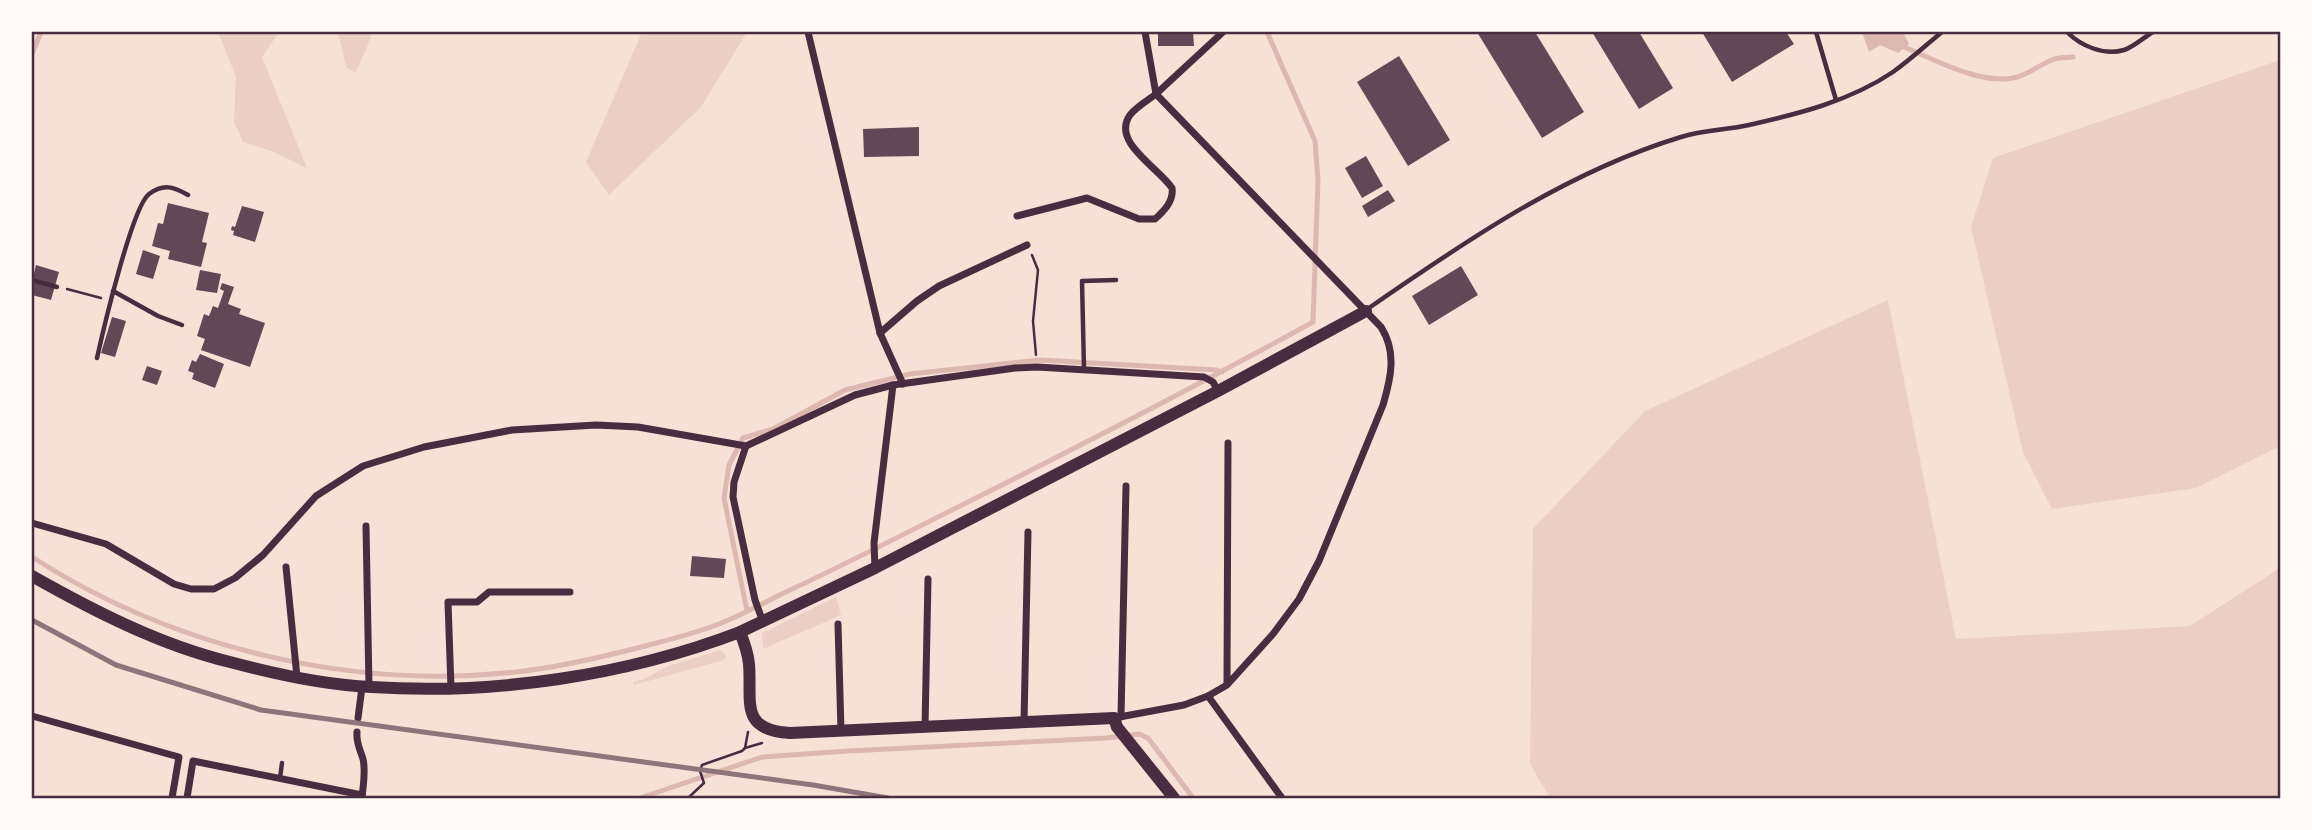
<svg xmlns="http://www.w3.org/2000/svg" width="2312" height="830" viewBox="0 0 2312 830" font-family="'Fira Sans Condensed',sans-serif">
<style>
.green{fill:#ebcfc5}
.water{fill:#dcb8b0}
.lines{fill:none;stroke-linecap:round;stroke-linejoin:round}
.stream{stroke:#dcb8b0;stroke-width:5}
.building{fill:#644757}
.path{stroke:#4a2c40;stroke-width:2.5}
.service{stroke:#4a2c40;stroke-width:4.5}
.minor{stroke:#4a2c40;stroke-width:7}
.tertiary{stroke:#4a2c40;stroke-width:12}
.secondary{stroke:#4a2c40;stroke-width:12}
.rail{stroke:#8f747c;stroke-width:5}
.neatline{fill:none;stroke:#4a2c40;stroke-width:2.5}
</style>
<rect width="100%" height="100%" fill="#f7e1d7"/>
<!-- green -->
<g class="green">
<path d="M218 32H279L262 57 307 168 274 152 243 142 234 122 236 77Z"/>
<path d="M338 32H373L356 73 346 67Z"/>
<path d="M642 32H747L701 107 609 195 586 162Z"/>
<path d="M2280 60V446L2196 488 2052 509 2023 452 1971 227 1993 158Z"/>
<path d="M1888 300 1956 639 2190 626 2280 568V798H1550L1530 764 1533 529 1645 411Z"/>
<path d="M836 597 841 615 763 649 762 633Z"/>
<path d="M721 650 726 656 724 660 634 685 633 682 644 679 668 666Z"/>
</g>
<!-- water -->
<path class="water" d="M1862 32H1903L1909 44 1898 53 1880 45 1869 52Z"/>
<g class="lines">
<!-- stream -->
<g class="stream">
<path d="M1899 45C1930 57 1979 85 2013 78 2028 76 2038 65 2052 60 2058 57 2067 58 2073 57"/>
<path d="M32 54 41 32"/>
<path d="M32 557C173 648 349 690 516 672 553 668 589 660 625 651 656 643 688 636 719 624 742 615 765 602 788 591 844 565 900 536 956 508 1076 448 1195 387 1313 322L1318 180 1315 141 1267 32"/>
<path d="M747 611 724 498 729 465 743 438 773 429 845 390 910 374 1040 360 1217 370 1222 372"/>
<path d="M640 798 762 757 848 751 1106 738 1139 734 1148 738 1193 798"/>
</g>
</g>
<!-- building -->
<g class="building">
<path d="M1158 32H1193L1194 46H1158Z"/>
<path d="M1477 32H1535L1584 112 1542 138Z"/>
<path d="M1592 32H1639L1673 88 1639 109Z"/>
<path d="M1702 32H1786L1794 44 1732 82Z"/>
<path d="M1399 56 1450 140 1408 166 1357 82Z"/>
<path d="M919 127V156L864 157 863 129Z"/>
<path d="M1366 156 1383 186 1362 198 1345 168Z"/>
<path d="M1388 190 1395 201 1368 217 1362 206Z"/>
<path d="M168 203 209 213 202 242 207 243 201 267 168 259 170 251 152 246 158 223 163 224Z"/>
<path d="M242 206 264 212 255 242 233 235 234 231 231 230 232 226 235 227Z"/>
<path d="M143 250 160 256 153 279 136 274Z"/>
<path d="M36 265 59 272 51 300 32 295V282Z"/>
<path d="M1461 266 1478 295 1429 325 1412 296Z"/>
<path d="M200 270 221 274 217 293 196 290Z"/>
<path d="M222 283 234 287 228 304 241 309 239 314 265 323 250 367 201 350 205 339 197 336 204 314 209 316 213 306 218 308 224 291 220 289Z"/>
<path d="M112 317 126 321 115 357 101 353Z"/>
<path d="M200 354 224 364 215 388 192 379 194 373 188 371 192 360 196 362Z"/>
<path d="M147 366 162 371 157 385 142 380Z"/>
<path d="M692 556 726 559 724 578 690 576Z"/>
</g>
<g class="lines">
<!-- path -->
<g class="path">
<path d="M1032 255 1038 270 1033 321 1036 355"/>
<path d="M67 289 101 298"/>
<path d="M745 748 762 743"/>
<path d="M688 798 704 783 700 771 702 765 742 751 745 748 748 732"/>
</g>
<!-- service -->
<g class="service">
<path d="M1816 32 1836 100"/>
<path d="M2067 32C2081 46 2104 56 2124 50 2134 47 2144 37 2153 32"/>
<path d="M32 280 57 287"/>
<path d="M113 291 158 316 182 325"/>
<path d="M1366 310C1464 242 1566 172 1681 137 1703 130 1727 130 1749 125 1798 114 1850 101 1893 72 1910 60 1926 45 1942 32"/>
<path d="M97 358C103 331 132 207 149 194 164 183 174 187 188 195"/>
<path d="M1084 369 1082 281 1116 280"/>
<path d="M280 778 282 763"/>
</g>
<!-- minor -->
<g class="minor">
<path d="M808 32 880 333 903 384"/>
<path d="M1017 216 1087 198 1139 219H1155C1164 211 1174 201 1172 188 1158 167 1111 142 1130 115 1136 107 1148 100 1156 94L1145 32"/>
<path d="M880 333 917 301 939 286 1027 245"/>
<path d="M746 446 734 482 733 497 755 600 763 622"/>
<path d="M32 523 106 544 174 584 191 589H214L235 578 263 555 316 496 363 466 424 447 512 430 596 425 638 427 746 446 855 395 893 385 1015 368 1037 367 1204 377 1213 382 1218 391"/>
<path d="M366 526 369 687"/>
<path d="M286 567 297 677"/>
<path d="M875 568 874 543 893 385"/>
<path d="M838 624 841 731"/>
<path d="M1227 684 1228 443"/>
<path d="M451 688 448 602H477L489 592H570"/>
<path d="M1208 696 1282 798"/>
<path d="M32 716 179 757 172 798"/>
<path d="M1121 717 1126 486"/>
<path d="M358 718 362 687"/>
<path d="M1114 718 1184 705 1208 696 1227 685 1273 634 1299 599 1319 561 1383 405C1391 378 1397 352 1381 327L1156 94 1223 32"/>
<path d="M1024 722 1028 532"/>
<path d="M925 727 928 579"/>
<path d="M357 732C356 743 360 749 363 759 366 771 363 786 362 798"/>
<path d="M187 798 193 761 362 795"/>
</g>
<!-- tertiary -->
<path class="tertiary" d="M740 632 875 568 1218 391 1366 311"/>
<!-- secondary -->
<path class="secondary" d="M32 576C94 611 160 645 230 662 275 674 324 685 371 687 495 695 625 676 740 632 744 642 748 653 749 664 752 702 739 730 790 733L1114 718 1117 727 1174 798"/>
<!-- rail -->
<path class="rail" d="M32 620 116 665 261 710 813 785 888 798"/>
</g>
<!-- border -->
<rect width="2312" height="830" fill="none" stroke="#fffaf5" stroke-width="66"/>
<rect x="33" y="33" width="2246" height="764" class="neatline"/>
</svg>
